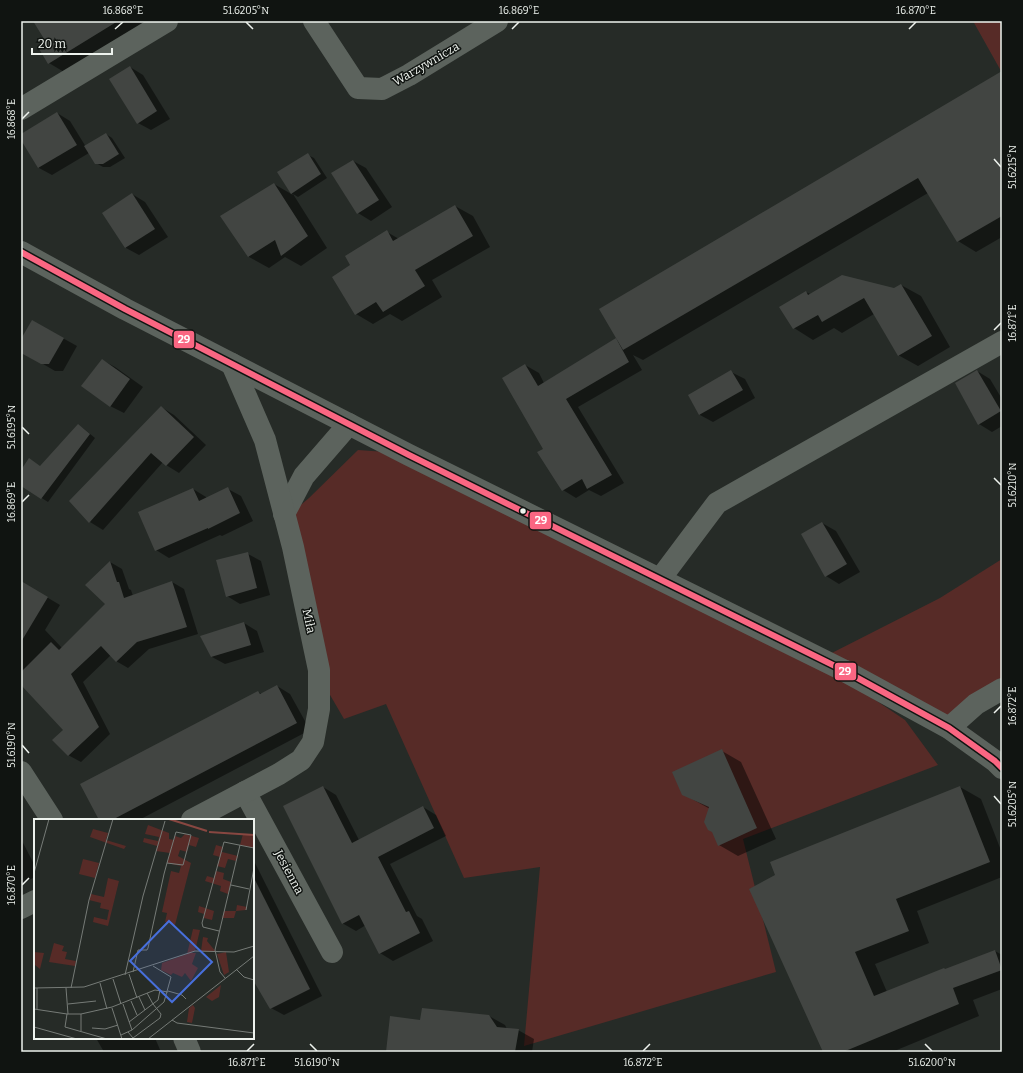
<svg xmlns="http://www.w3.org/2000/svg" width="1023" height="1073" viewBox="0 0 1023 1073" font-family="Bitter,serif">
<style>
.green{fill:#572b27}
.shadow{fill:#0007}
.building{fill:#424542}
.lines{fill:none;stroke-linecap:round;stroke-linejoin:round}
.minor{stroke:#5c635d;stroke-width:22}
.bus-1-casing{stroke:#101411;stroke-width:9}
.bus-1{stroke:#fa6682;stroke-width:6}
.ticks{fill:none;stroke:#eef3ee;stroke-width:1.5}
.bus-dot{fill:#eef3ee;stroke:#101411;stroke-width:1.5}
.labels{text-anchor:middle;dominant-baseline:central;stroke-width:3;stroke-linejoin:round;paint-order:stroke}
.street-label{font-size:12px;fill:#eef3ee;stroke:#101411}
.inset-river{fill:none;stroke:#884741;stroke-width:2}
.inset-road{fill:none;stroke:#767b77;stroke-width:1}
.view{fill:#476fdc;fill-opacity:0.15;stroke:#476fdc;stroke-width:2}
.inset-edge{fill:none;stroke:#eef3ee;stroke-width:2}
.line-badge{stroke:#101411;stroke-width:1.5}
.badge-label{font-size:11px;text-anchor:middle;font-weight:bold;fill:#fff}
.neatline{fill:none;stroke:#eef3ee;stroke-width:1.5}
.ticks-label{font-size:10px;text-anchor:middle;fill:#eef3ee}
</style>
<rect width="100%" height="100%" fill="#262b27"/>
<!-- green -->
<g class="green">
<path d="M973 21H1002V73L1001 71Z"/>
<path d="M358 450 386 452 832 671 905 720 938 765 743 839 776 972 524 1046 540 867 464 878 386 704 344 719 319 676 283 520 309 498Z"/>
<path d="M1002 559V689L949 728 820 659 940 598Z"/>
</g>
<!-- shadow -->
<g class="shadow">
<path d="M34 21H169L64 72 49 63 48 42Z"/>
<path d="M130 67 143 75 170 119 151 130 138 123Z"/>
<path d="M1002 73V237L976 252 958 241 928 193 643 360 633 355 642 370 578 407 624 483 601 496 589 490 576 498 563 490 545 449 525 365 539 373 544 383 616 339 619 342Z"/>
<path d="M57 113 70 121 86 147 106 134 112 138 125 158 110 167H103L96 163 89 153 52 175 39 168 21 138V135Z"/>
<path d="M308 155 314 158 327 178 298 197 293 194 327 248 301 266 285 257 269 268 249 257 222 216 274 184 293 195 279 173Z"/>
<path d="M353 161 366 168 392 207 371 221 358 213Z"/>
<path d="M132 194 145 202 168 237 139 255 126 248 104 213Z"/>
<path d="M455 206 473 216 490 247 432 280 442 297 402 321 390 314 373 324 356 314 352 265 387 232 399 239Z"/>
<path d="M901 285 921 296 950 347 918 366 898 355 874 314 842 333 834 328 813 340 794 328 806 292 810 294 894 289Z"/>
<path d="M32 321 77 346 63 371H55L21 351V341Z"/>
<path d="M102 360 115 367 143 387 124 413 110 406Z"/>
<path d="M977 371 990 379 1002 399V426L992 432 979 424Z"/>
<path d="M731 372 745 379 755 398 713 422 700 415 689 396Z"/>
<path d="M161 407 174 415 206 445 179 473 166 465 163 462 103 530 90 522Z"/>
<path d="M78 425 84 429 95 438 48 502 21 485V472L41 467Z"/>
<path d="M193 489 206 497 207 499 228 489 241 496 253 521 222 536 220 535 169 558 156 550Z"/>
<path d="M822 523 836 531 860 572 839 584 826 576Z"/>
<path d="M248 554 261 561 270 595 240 604 227 596Z"/>
<path d="M110 562 122 569 129 589 131 590 133 596 172 582 184 589 198 634 149 649 128 668 116 661 111 655 83 682 110 734 81 762 68 755 64 730 21 684V582L60 605 45 630 62 648 106 604Z"/>
<path d="M244 623 257 631 264 652 225 664 212 657 201 637Z"/>
<path d="M277 686 290 694 310 730 139 820H100L258 692 262 694Z"/>
<path d="M722 751 741 762 776 839 738 856 719 845 713 832 710 809 683 794Z"/>
<path d="M323 787 336 795 359 840 423 807 436 815 446 836 390 864 417 916 422 919 433 941 393 961 380 953 366 925 356 931 342 923Z"/>
<path d="M960 787 981 799 1002 853V877L917 911 929 943 875 964 887 992 995 951 1002 955V989L973 1000 979 1016 892 1052H824L750 889Z"/>
<path d="M21 839 35 866V877L21 884Z"/>
<path d="M253 859 322 996 284 1015 271 1008 253 975Z"/>
<path d="M489 1016 505 1025 507 1029 518 1030 534 1039 532 1052H387L421 1021Z"/>
<path d="M96 1038H155L161 1052H104Z"/>
</g>
<!-- building -->
<g class="building">
<path d="M33 21H118L48 64 38 47 46 42Z"/>
<path d="M130 66 157 111 137 124 109 79Z"/>
<path d="M1002 71V216L957 242 918 178 623 350 599 309Z"/>
<path d="M57 112 77 145 38 168 21 140V134Z"/>
<path d="M106 133 119 154 103 164H95L84 146Z"/>
<path d="M308 153 321 174 291 194 277 172Z"/>
<path d="M353 160 379 200 357 214 331 173Z"/>
<path d="M274 183 308 236 281 256 275 240 248 257 220 216Z"/>
<path d="M132 193 155 229 125 248 102 213Z"/>
<path d="M455 205 473 236 415 270 425 286 383 312 376 302 355 315 332 277 350 265 345 256 387 230 393 241Z"/>
<path d="M842 275 894 288 901 284 932 336 898 356 864 298 822 322 818 315 793 329 779 307 806 291 808 295Z"/>
<path d="M32 320 64 338 49 364H41L21 353V339Z"/>
<path d="M616 338 629 362 566 399 612 475 587 489 582 479 562 491 537 452 543 449 502 378 525 364 538 386Z"/>
<path d="M102 359 130 379 110 407 81 386Z"/>
<path d="M731 370 743 390 699 415 688 395Z"/>
<path d="M977 370 1001 411 978 425 955 383Z"/>
<path d="M161 406 194 437 166 466 151 453 89 523 69 501Z"/>
<path d="M78 424 90 434 41 499 21 486V470L29 458 40 466Z"/>
<path d="M228 487 240 513 208 529V528L155 551 138 512 193 488 199 501Z"/>
<path d="M822 522 847 564 825 577 801 534Z"/>
<path d="M248 552 257 588 226 597 216 560Z"/>
<path d="M110 561 117 582H119L124 598 172 581 187 627 137 642 116 662 101 646 71 674 99 727 68 756 52 740 63 730 21 685V672L51 642 59 650 105 604 85 585Z"/>
<path d="M21 581 48 597 21 642Z"/>
<path d="M244 622 251 645 211 657 200 636Z"/>
<path d="M277 685 297 723 112 820H99L80 784 258 691 260 694Z"/>
<path d="M722 749 757 828 718 846 712 832 708 830 704 822 709 807 682 795 672 772Z"/>
<path d="M323 786 352 843 423 806 434 828 378 857 406 912 409 911 420 933 379 954 359 915 342 924 283 806Z"/>
<path d="M960 786 990 862 896 899 909 931 855 952 874 996 944 968 945 969 995 950 1002 970 953 988 959 1004 843 1052H823L749 889 775 875 770 862Z"/>
<path d="M253 876 310 989 270 1009 253 980Z"/>
<path d="M422 1008 489 1015 497 1027 519 1029 515 1052H386L390 1016 420 1020Z"/>
</g>
<g class="lines">
<!-- minor -->
<g class="minor">
<path d="M314 21 358 88 382 89 409 75 497 21"/>
<path d="M21 109 167 21"/>
<path d="M21 252 125 309 409 455 843 670 949 728 995 761 1002 768"/>
<path d="M284 514 304 476 349 424"/>
<path d="M660 579 717 503 1002 342"/>
<path d="M949 728 976 704 1002 689"/>
<path d="M21 772 52 820"/>
<path d="M245 792 332 952"/>
<path d="M192 820 279 774 301 760 313 742 319 709V670L293 547 265 440 232 364"/>
<path d="M21 908 35 901"/>
<path d="M184 1038 190 1052"/>
</g>
<defs>
<path id="bus-1" d="M21 252 125 309 409 455 843 670 949 728 995 761 1002 768"/>
</defs>
<!-- bus-1 casing -->
<use href="#bus-1" class="bus-1-casing"/>
<!-- bus-1 -->
<use href="#bus-1" class="bus-1"/>
</g>
<!-- ticks -->
<path class="ticks" d="M246 22 253 29M115 29 123 22M512 29 519 22M909 29 916 22M22 119 29 112M994 159 1001 167M994 330 1001 323M22 427 29 434M994 478 1001 485M22 502 29 495M994 713 1001 706M22 745 29 753M994 796 1001 804M22 885 29 878M310 1044 317 1051M925 1044 932 1051M247 1051 254 1044M643 1051 650 1044"/>
<!-- markers -->
<circle class="bus-dot" cx="523" cy="511" r="3.5"/>
<g class="labels">
<!-- street labels -->
<g class="street-label">
<text transform="translate(426 64) rotate(-30)">Warzywnicza</text>
<text transform="translate(309 621) rotate(78)">Miła</text>
<text transform="translate(289 872) rotate(62)">Jesienna</text>
</g>
</g>
<!-- overview -->
<g transform="translate(34 819)">
<rect width="220" height="220" fill="#262b27"/>
<path d="M114 6 135 14V20L140 21 141 17 147 19 151 15 165 19 162 28 155 26 153 33 146 31 144 37 157 44 141 106 131 103 133 94 128 93 137 52 145 54 147 47 133 44 136 34 122 32 123 27 109 23 110 19 124 22 125 18 111 15ZM59 10 74 14 72 21 92 27 90 30 56 18ZM209 15 220 16V29L206 26ZM182 26 189 28 188 33 204 37 202 42 194 40 191 49 183 47 186 38 179 36ZM49 40 65 44 61 59 45 55ZM182 52 190 54 189 60 197 63 194 75 186 72 187 67 171 62 173 57 180 59ZM74 59 85 62 74 107 59 103 60 98 73 101 75 91 66 89 67 84 55 81 57 75 70 78ZM203 86 213 88 212 91 202 92 200 99H188L190 92H202ZM165 87 180 92 178 101 170 99V95L164 93ZM159 110 166 111 161 132 157 134H162L158 145 164 149 157 162 151 154 148 158 139 154 137 156 127 151 128 144 153 135ZM169 118 174 119 173 122 182 133 167 132ZM20 124 30 127 28 132 33 133 31 140 42 142 41 147 15 143ZM0 133 10 134 6 150 1 146ZM192 133 195 153 190 156 183 135ZM187 166 185 178 178 182 172 178ZM159 186 161 189 158 204 153 203 155 189Z" fill="#572b27"/>
<path class="inset-river" d="M135 0 173 12M175 13 220 16"/>
<path class="inset-road" d="M0 54 15 0M197 66 215 70M212 91 220 49M185 112 169 108 168 104 190 23 220 29M202 150 210 158 220 161M99 153 104 131H113L114 129 130 55 133 44 142 13 157 16 149 46 133 44M95 155 103 179M91 156 109 77 131 2M191 159 186 153 181 131 206 26M79 160 87 185M66 164 73 190M0 169 50 168 161 132 200 133 220 127M32 169 34 195M37 169 55 81 79 0M134 172 148 176 152 180M113 174 119 185M105 178 111 191M97 182 103 196M34 185 62 182M89 185 98 211M78 189 88 220M0 190 33 195H47L78 188 121 171 134 173M3 190V169M33 195 31 208 73 220M138 201 143 204 220 214M95 203 124 181 126 171M0 208 43 220M58 209 71 210 84 206M47 212V195M94 213 99 219 126 199 127 195 119 185M87 216 98 211 130 183 137 158 119 147M114 220 220 137"/>
<path class="view" d="M135 102 178 143 138 183 96 142Z"/>
<rect width="220" height="220" class="inset-edge"/>
</g>
<g class="line-badge">
<rect x="173" y="330" width="22" height="19" rx="4" fill="#fa6682"/>
<rect x="529" y="511" width="23" height="19" rx="4" fill="#fa6682"/>
<rect x="834" y="662" width="23" height="19" rx="4" fill="#fa6682"/>
</g>
<g class="badge-label">
<text x="184" y="343">29</text>
<text x="541" y="524">29</text>
<text x="845" y="675">29</text>
</g>
<!-- border -->
<rect width="1023" height="1073" fill="none" stroke="#101411" stroke-width="44"/>
<!-- scale -->
<path d="M32 48v6h80v-6" fill="none" stroke="#eef3ee" stroke-width="2"/>
<text x="38" y="48" font-size="12" fill="#eef3ee" stroke="#101411" stroke-width="3" paint-order="stroke">20 m</text>
<rect x="22" y="22" width="979" height="1029" class="neatline"/>
<g class="ticks-label">
<text x="123" y="14">16.868°E</text>
<text x="246" y="14">51.6205°N</text>
<text x="519" y="14">16.869°E</text>
<text x="916" y="14">16.870°E</text>
<text transform="translate(11 119) rotate(-90)" y="4">16.868°E</text>
<text transform="translate(1012 167) rotate(-90)" y="4">51.6215°N</text>
<text transform="translate(1012 323) rotate(-90)" y="4">16.871°E</text>
<text transform="translate(11 427) rotate(-90)" y="4">51.6195°N</text>
<text transform="translate(1012 485) rotate(-90)" y="4">51.6210°N</text>
<text transform="translate(11 502) rotate(-90)" y="4">16.869°E</text>
<text transform="translate(1012 706) rotate(-90)" y="4">16.872°E</text>
<text transform="translate(11 745) rotate(-90)" y="4">51.6190°N</text>
<text transform="translate(1012 804) rotate(-90)" y="4">51.6205°N</text>
<text transform="translate(11 885) rotate(-90)" y="4">16.870°E</text>
<text x="247" y="1066">16.871°E</text>
<text x="317" y="1066">51.6190°N</text>
<text x="643" y="1066">16.872°E</text>
<text x="932" y="1066">51.6200°N</text>
</g>
</svg>
